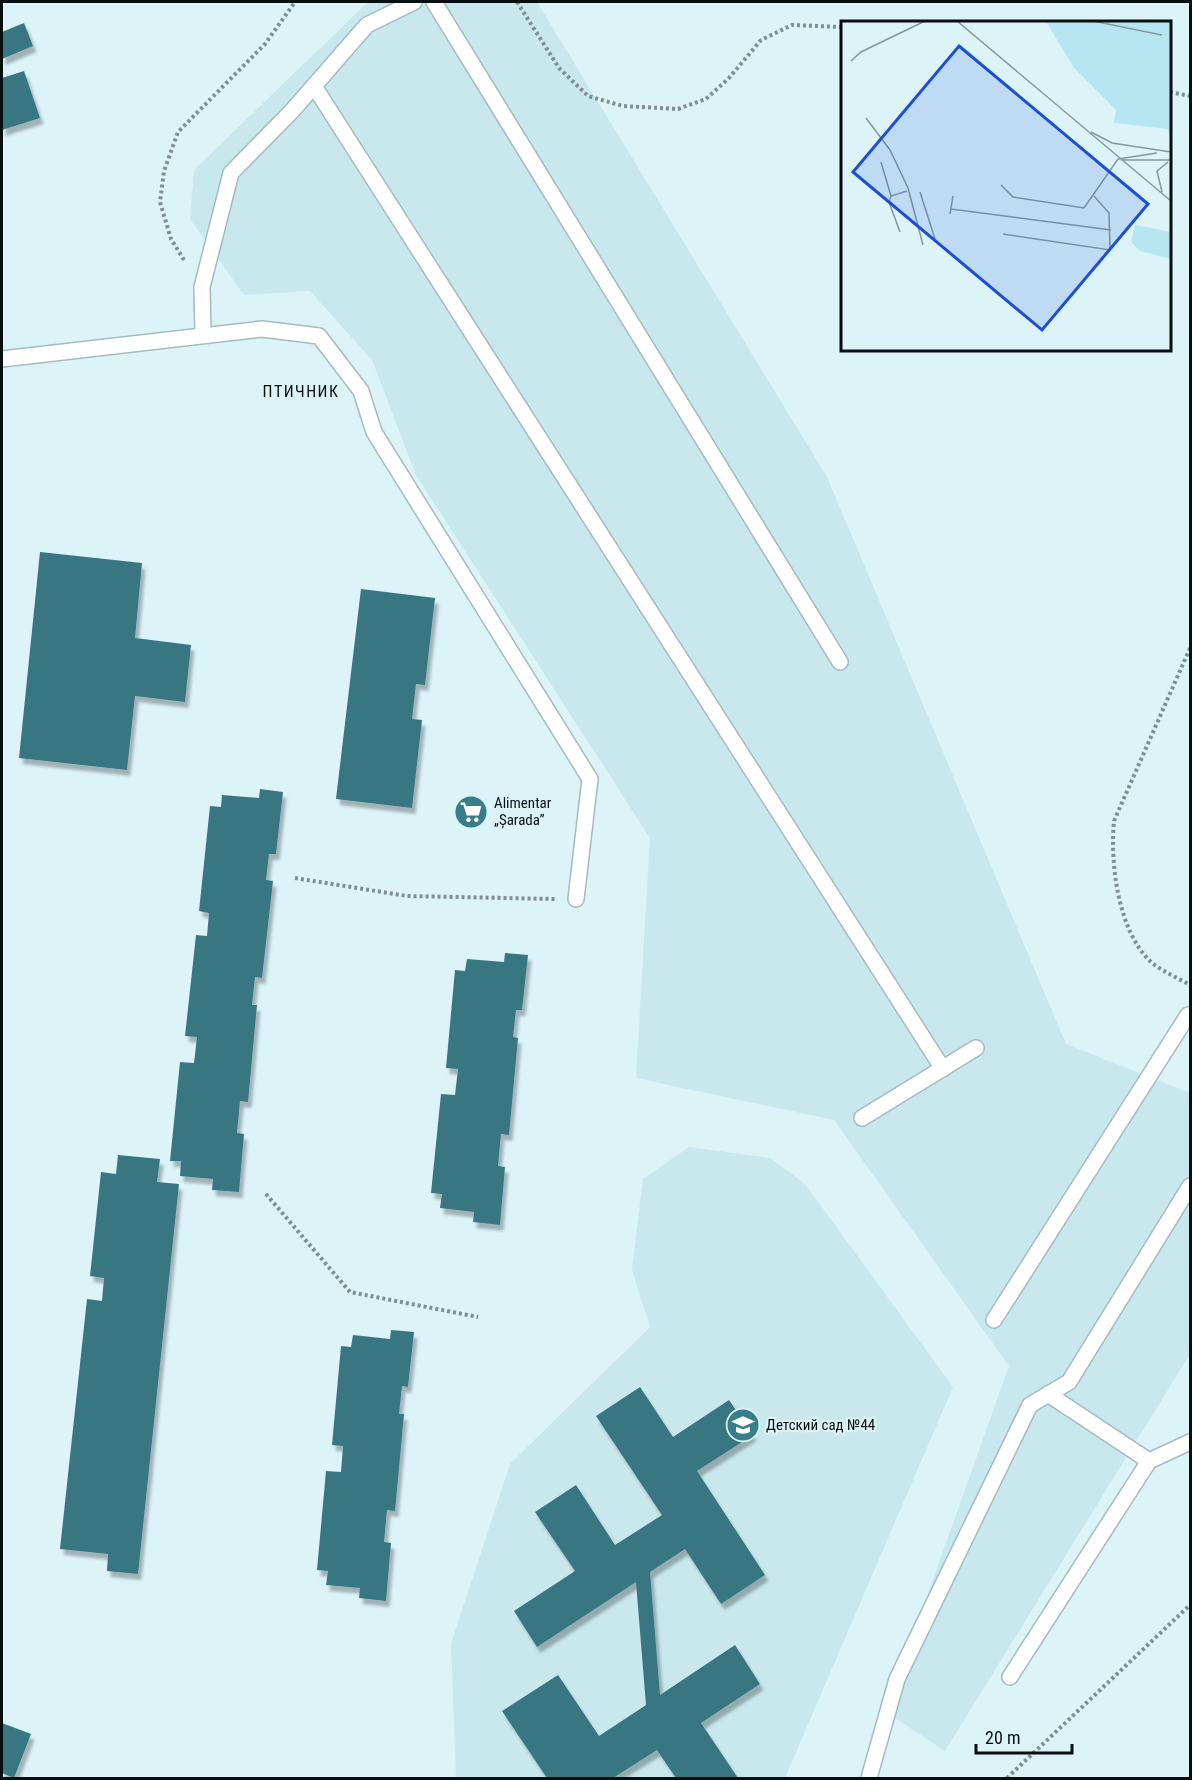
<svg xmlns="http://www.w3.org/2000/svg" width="1192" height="1780" viewBox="0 0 1192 1780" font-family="'Roboto Condensed',sans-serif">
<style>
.built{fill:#c8e8ee}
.building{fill:#397682;filter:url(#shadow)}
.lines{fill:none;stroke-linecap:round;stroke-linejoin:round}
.service-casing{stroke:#a5bbc0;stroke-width:18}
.path{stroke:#7e8e91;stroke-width:4;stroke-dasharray:3 3;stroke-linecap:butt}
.service{stroke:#fff;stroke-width:15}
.labels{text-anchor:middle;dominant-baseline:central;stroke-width:4.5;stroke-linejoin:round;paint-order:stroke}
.poi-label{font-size:15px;fill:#080f11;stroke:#dcf3f8;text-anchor:start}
.neighbourhood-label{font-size:16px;letter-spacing:1.5px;fill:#080f11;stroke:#dcf3f8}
.inset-road{fill:none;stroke:#87989c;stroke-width:1.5}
.view{fill:#1d4ed8;fill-opacity:0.15;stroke:#1d4ed8;stroke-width:3}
.inset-edge{fill:none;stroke:#080f11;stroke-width:3}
</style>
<defs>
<filter id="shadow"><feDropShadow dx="3.5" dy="6" stdDeviation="1.5" flood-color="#0004"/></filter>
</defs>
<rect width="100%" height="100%" fill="#dcf3f8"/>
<!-- built -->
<g class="built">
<path d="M368 2H537L827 477 1066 1044 1190 1093V1354L945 1751 886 1712 1009 1366 834 1120 636 1078 650 838 416 475 372 360 310 291 244 295 190 219 194 170Z"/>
<path d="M689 1147 770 1158 805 1184 953 1387 785 1778H456L451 1644 510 1464 650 1327 632 1270 643 1179Z"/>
</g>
<!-- building -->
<g class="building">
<path d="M24 23 33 46 2 59V32Z"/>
<path d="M24 71 40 118 2 130V78Z"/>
<path d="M40 552 142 563 135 638 191 645 185 702 135 696 127 770 19 758Z"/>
<path d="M361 589 435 598 425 685 416 684 412 719 422 720 412 808 336 799Z"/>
<path d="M260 789 283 792 276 854H269L266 880 273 881 262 978 255 977 252 1005H257L248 1102 240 1101 237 1133 244 1134 239 1192 212 1190 213 1179 180 1176 181 1161H170L180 1062 194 1063 197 1037 185 1036 196 935 207 936 209 913 199 911 210 806 221 807 222 795 259 798Z"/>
<path d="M505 953 528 955 522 1010H516L513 1037 518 1038 509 1135 501 1134 498 1166 505 1167 500 1225 473 1222 474 1212 440 1208 442 1194 431 1193 441 1094 455 1095 458 1069 446 1068 455 970 465 971 467 959 504 962Z"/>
<path d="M118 1155 160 1159 157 1182 179 1184 138 1574 107 1571 108 1554 60 1549 87 1299 102 1301 104 1278 90 1276 101 1172 116 1174Z"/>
<path d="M391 1330 414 1332 408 1387 402 1386 399 1414H404L395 1511 387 1510 384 1542 391 1543 386 1601 359 1598 360 1588 326 1585 328 1571 317 1570 326 1471 341 1472 343 1446 332 1445 341 1346 351 1347 353 1335 390 1339Z"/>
<path d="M640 1387 673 1437 729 1400 753 1435 697 1471 765 1575 721 1604 685 1549 650 1572 660 1695 735 1645 760 1684 701 1723 738 1778H676L657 1750 613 1778H547L502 1711 558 1675 599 1736 646 1705 636 1582 537 1647 514 1611 575 1571 535 1512 576 1485 615 1545 662 1515 596 1416Z"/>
<path d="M2 1723 31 1734 14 1778 2 1773Z"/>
</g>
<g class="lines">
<defs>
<g id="service">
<path d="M434 2 840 662"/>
<path d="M314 86 943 1069"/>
<path d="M203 335 202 287 231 173 292 111 367 25 414 2"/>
<path d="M2 359 262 329 319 336 361 391 374 432 590 779 576 899"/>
<path d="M862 1118 976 1048"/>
<path d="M994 1320 1188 1015"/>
<path d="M1048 1394 1149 1461 1190 1442"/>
<path d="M1010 1677 1149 1461"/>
<path d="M869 1778 897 1679 1030 1405 1069 1382 1190 1186"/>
</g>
</defs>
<!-- service casing -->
<use href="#service" class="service-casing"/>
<!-- path -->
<g class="path">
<path d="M517 2 559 68 588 96 623 106 678 109 706 99 729 78 761 40 792 25 842 27"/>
<path d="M1170 92 1190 96"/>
<path d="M184 260 171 239 160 202 164 171 178 132 265 44 295 2"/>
<path d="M1190 648 1114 821C1110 864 1118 930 1150 961 1161 971 1178 978 1190 985"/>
<path d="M295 878 407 896 555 899"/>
<path d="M266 1194 350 1292 478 1317"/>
<path d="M1007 1778 1190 1605"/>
</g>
<!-- service -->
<use href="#service" class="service"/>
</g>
<!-- icons -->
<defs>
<symbol id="supermarket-disc" viewBox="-11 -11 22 22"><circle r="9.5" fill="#377d8a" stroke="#dcf3f8"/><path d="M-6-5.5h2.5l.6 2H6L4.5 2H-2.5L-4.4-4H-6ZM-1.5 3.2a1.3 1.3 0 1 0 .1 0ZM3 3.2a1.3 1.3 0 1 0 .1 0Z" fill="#fff"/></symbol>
<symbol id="school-disc" viewBox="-11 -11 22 22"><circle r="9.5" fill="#377d8a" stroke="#dcf3f8"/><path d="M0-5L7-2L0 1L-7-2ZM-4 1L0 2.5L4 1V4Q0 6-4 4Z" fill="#fff"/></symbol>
</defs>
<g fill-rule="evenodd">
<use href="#supermarket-disc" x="452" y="793" width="38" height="38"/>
<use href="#school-disc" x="724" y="1406" width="38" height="38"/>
</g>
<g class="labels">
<!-- poi labels -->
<g class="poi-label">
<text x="494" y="803">Alimentar<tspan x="494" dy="17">„Șarada”</tspan></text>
<text x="766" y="1425">Детский сад №44</text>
</g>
<!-- neighbourhood labels -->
<g class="neighbourhood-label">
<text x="301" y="391">ПТИЧНИК</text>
</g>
</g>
<!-- overview -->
<g transform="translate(841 21)">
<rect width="330" height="330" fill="#dcf3f8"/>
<path d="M210 0H330V125L327 108 273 102 275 89 233 47 206 2ZM294 204 330 211V238L299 230 290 221Z" fill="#b5e6f1"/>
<path class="inset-road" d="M116 0 330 180M252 0 321 14M10 40 20 31 84 0M25 97 49 129 67 167 82 224M250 111 271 122 330 131M277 138 316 132M280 139H330M40 141 50 175M160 164 172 176 243 187 277 138M79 171 94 218M321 171 316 150 327 141M110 188 270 209M109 193 112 175M59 211 48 181 50 175 66 170M162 213 269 229 268 192 253 175"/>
<path class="view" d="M118 25 307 183 201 309 12 151Z"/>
<rect width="330" height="330" class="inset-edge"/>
</g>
<!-- border -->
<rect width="1192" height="1780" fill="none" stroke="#080f11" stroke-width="6"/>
<!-- scale -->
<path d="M976 1744v9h96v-9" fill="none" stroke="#080f11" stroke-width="3"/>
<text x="985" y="1744" font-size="18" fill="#080f11" stroke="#dcf3f8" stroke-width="4.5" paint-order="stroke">20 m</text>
</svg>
